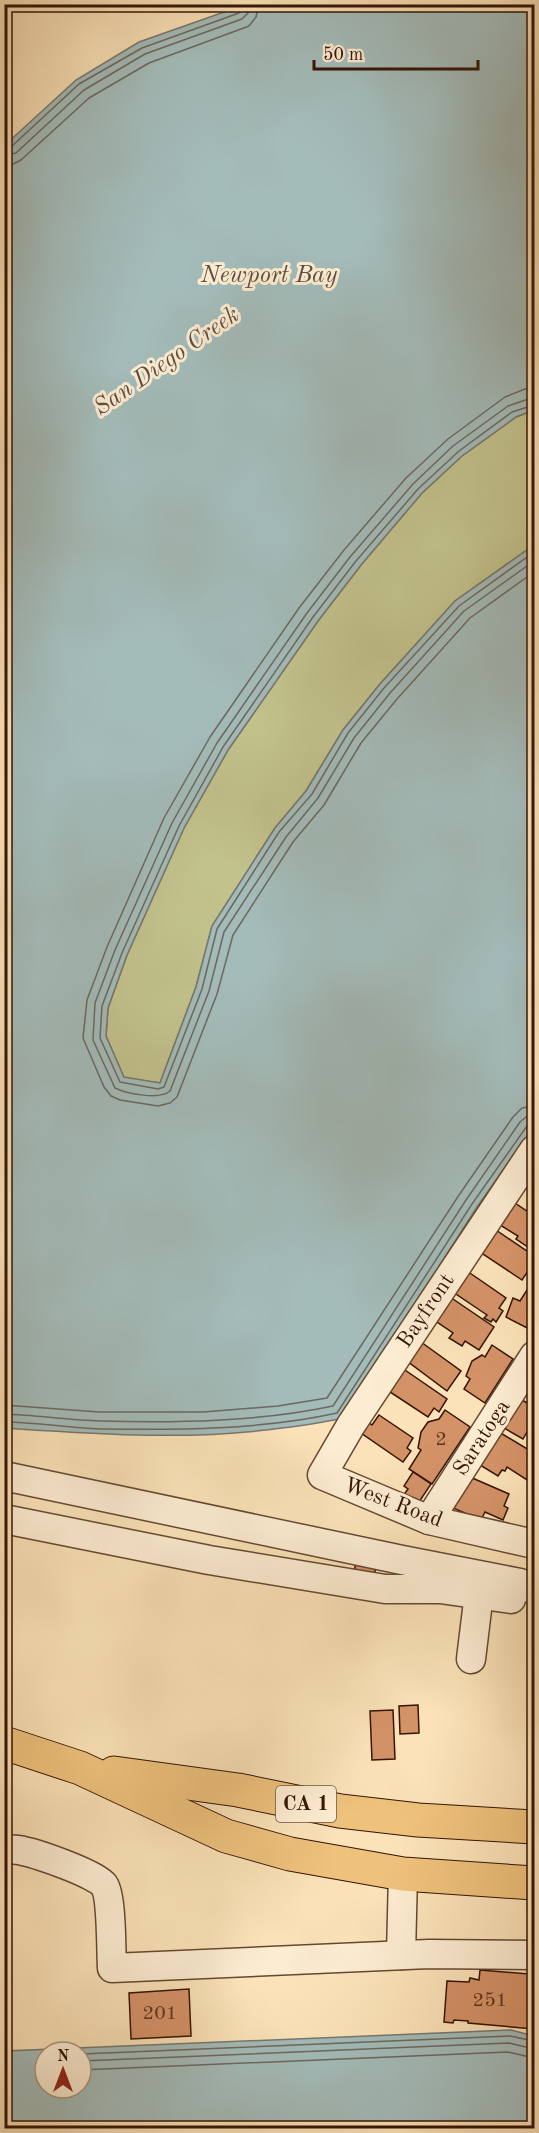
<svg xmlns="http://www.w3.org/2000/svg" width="539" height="2133" viewBox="0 0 539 2133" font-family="'Old Standard TT',serif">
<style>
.green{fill:#c2c28c;stroke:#7c6b48;stroke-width:1.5}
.water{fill:#a3bbb9;stroke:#777871;stroke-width:1.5;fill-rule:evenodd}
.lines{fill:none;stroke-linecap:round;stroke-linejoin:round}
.shore{stroke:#6c685f;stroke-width:1.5}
.building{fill:#d49267;stroke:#351405;stroke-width:1.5}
.minor-casing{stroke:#664832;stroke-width:31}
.highway-casing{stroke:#351405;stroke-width:35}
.minor{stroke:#fcecd1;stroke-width:28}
.highway{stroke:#eec17c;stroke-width:33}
.labels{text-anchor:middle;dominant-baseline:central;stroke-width:6;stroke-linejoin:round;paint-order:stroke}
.number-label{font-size:20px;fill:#5d341e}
.shield{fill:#fcecd1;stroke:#715542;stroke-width:1.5}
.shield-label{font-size:21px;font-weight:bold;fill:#351405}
.street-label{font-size:22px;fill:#351405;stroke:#fcecd1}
.water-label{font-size:24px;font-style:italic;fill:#5c4e44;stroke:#fcecd1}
</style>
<rect width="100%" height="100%" fill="#fbe2b8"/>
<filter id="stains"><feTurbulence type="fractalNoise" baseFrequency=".00333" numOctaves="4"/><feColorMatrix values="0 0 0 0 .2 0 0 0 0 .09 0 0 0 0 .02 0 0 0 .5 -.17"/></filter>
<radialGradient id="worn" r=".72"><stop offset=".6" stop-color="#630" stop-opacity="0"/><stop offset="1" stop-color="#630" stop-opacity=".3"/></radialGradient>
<!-- green -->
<path class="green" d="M534 410V545L455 601 380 684 343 730 306 791 275 828 212 926 196 987 160 1083 124 1078 106 1036 108 1008 127 955 184 828 228 750 318 621 361 565 422 493 462 456 516 417Z"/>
<!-- water -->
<g class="water">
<path d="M244 5H534V410L516 417 462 456 422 493 361 565 318 621 228 750 184 828 127 955 108 1008 106 1036 124 1077 160 1083 196 987 212 926 275 828 306 791 343 730 380 684 455 601 534 545V1126L477 1207 341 1419C321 1422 302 1426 282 1428 191 1441 96 1434 5 1428V145L76 80 139 42Z"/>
<path d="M511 2030 534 2036V2128H5V2051ZM45 2052H81V2088H45Z"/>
</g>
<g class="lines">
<!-- shore -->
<g class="shore">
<path d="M4 149 11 147 79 84 142 48 239 13 242 4"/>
<path d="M4 156 16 153 84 90 145 54 242 19 248 13 250 4"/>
<path d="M4 165 13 164 21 160 89 98 149 63 249 26 256 17 259 4"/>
<path d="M534 388 525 389 505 397 448 439 406 478 344 550 299 608 210 737 164 818 107 947 87 1000 83 1038 104 1087 111 1096 120 1100 158 1106 170 1103 177 1097 217 994 233 935 293 842 324 805 361 743 397 699 470 618 534 572"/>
<path d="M534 397 508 406 453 446 413 484 350 557 307 613 217 743 172 823 115 950 95 1003 93 1040 115 1088C127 1094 160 1100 170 1091L209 991 224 932 286 837 318 798 354 738 390 693 464 611 534 561"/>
<path d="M534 405 512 412 459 451 418 489 356 561 313 617 223 747 179 826 122 953 102 1006 100 1038 120 1082 158 1089 164 1087 202 989 217 929 279 832 312 794 348 733 384 688 459 606 534 552"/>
<path d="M4 1405 99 1412H203L278 1406 327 1398 459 1195 513 1117 522 1108 534 1106"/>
<path d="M4 1414C36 1415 68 1420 100 1421 177 1423 257 1422 333 1406L466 1200 520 1122 526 1117 534 1115"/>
<path d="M4 1422C36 1422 68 1428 100 1429 179 1430 260 1430 337 1413L472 1204 527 1126 534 1123"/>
<path d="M81 2054 510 2036 534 2041"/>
<path d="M81 2061 509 2043 534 2049"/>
<path d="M81 2070 508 2052 534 2058"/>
</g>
</g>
<!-- building -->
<g class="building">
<path d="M512 1201 534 1216V1251L516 1239 518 1236 497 1223Z"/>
<path d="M496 1230 534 1256V1262L522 1280 480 1252Z"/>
<path d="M467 1271 506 1298 499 1308 503 1311 496 1322 493 1319 491 1322 484 1318 487 1315 453 1292Z"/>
<path d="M534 1279V1325L531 1330 506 1317 513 1298 520 1301Z"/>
<path d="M450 1297 494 1327 479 1350 465 1341 462 1346 449 1338 453 1333 434 1320Z"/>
<path d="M421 1342 461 1371 447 1391 407 1361Z"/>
<path d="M492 1345 513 1359 485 1403 464 1389 470 1379 466 1376 472 1361 482 1355 485 1357Z"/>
<path d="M402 1368 447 1399 439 1412 434 1408 428 1417 387 1390Z"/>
<path d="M522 1400 534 1407V1436L527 1432 523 1439 504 1428Z"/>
<path d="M445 1410 470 1427 432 1484 409 1469 421 1450 418 1448 421 1432 428 1422 439 1419Z"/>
<path d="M379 1415 413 1438 407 1448 411 1451 403 1462 361 1433 368 1422 372 1425Z"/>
<path d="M499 1432 534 1453V1468L527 1480 507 1467 505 1471 502 1470 498 1476 480 1465Z"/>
<path d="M413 1472 431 1484 417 1505 403 1496 408 1489 404 1486Z"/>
<path d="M470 1477 509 1494 504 1506 508 1508 503 1520 485 1512 481 1520 453 1508Z"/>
<path d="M357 1559 377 1563 373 1580 353 1575Z"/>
<path d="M418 1705 419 1733 400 1734 399 1706Z"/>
<path d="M393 1710 395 1759 372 1760 370 1711Z"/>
<path d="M480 1970 529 1974V1972L534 1973V2029L468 2023V2021L454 2020 453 2023 444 2022 447 1981 469 1982 470 1978 479 1980Z"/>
<path d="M189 1989 191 2036 131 2039 129 1993Z"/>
</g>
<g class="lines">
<defs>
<g id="minor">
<path d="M534 1150 351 1425 322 1475 429 1520 534 1544"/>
<path d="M4 1476 402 1560 520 1583 534 1590"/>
<path d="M4 1519 209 1560 385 1589H440L511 1599"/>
<path d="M429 1520 534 1356"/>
<path d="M471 1659 481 1577"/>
<path d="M4 1849C11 1850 17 1849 23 1851 38 1854 96 1874 104 1885 112 1896 111 1952 112 1968L429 1954 534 1955"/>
<path d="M401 1955 403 1874"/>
</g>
<g id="highway">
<path d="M4 1743 80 1768 226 1836 290 1854 403 1874 534 1883"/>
<path d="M114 1773 238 1790 340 1811 418 1820 534 1827"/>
</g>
</defs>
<!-- minor casing -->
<use href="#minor" class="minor-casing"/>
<!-- highway casing -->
<use href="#highway" class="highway-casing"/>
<!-- minor -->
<use href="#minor" class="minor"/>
<!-- highway -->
<use href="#highway" class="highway"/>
</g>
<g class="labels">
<!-- number labels -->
<g class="number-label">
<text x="441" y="1440">2</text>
<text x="490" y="2001">251</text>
<text x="160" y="2014">201</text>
</g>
<!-- shield labels -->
<rect class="shield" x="276" y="1786" width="60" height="36" rx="4.5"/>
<g class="shield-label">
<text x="306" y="1804">CA 1</text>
</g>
<!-- street labels -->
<g class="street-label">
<text transform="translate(426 1311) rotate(-56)">Bayfront</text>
<text transform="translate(482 1438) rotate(-57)">Saratoga</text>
<text transform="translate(393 1503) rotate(21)">West Road</text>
</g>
<!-- water labels -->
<g class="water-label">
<text x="269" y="276">Newport Bay</text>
<text transform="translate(167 362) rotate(-35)">San Diego Creek</text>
</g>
</g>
<!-- margin -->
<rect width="539" height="2133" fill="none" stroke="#fbe2b8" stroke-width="24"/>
<rect x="6" y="6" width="527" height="2121" fill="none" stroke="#351405" stroke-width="3"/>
<rect x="12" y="12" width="515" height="2109" fill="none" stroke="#351405" stroke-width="1.5"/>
<!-- north arrow -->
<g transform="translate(63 2070)"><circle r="28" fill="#fcecd1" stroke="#ac967f" stroke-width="1.5"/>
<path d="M0-4.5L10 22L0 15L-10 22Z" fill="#8f2418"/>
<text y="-9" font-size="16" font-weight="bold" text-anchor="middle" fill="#351405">N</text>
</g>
<!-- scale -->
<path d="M314 60v9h164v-9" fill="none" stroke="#351405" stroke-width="3"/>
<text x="323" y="60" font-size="18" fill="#351405" stroke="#fcecd1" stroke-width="4.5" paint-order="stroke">50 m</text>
<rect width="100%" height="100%" filter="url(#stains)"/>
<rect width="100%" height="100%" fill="url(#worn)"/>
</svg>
